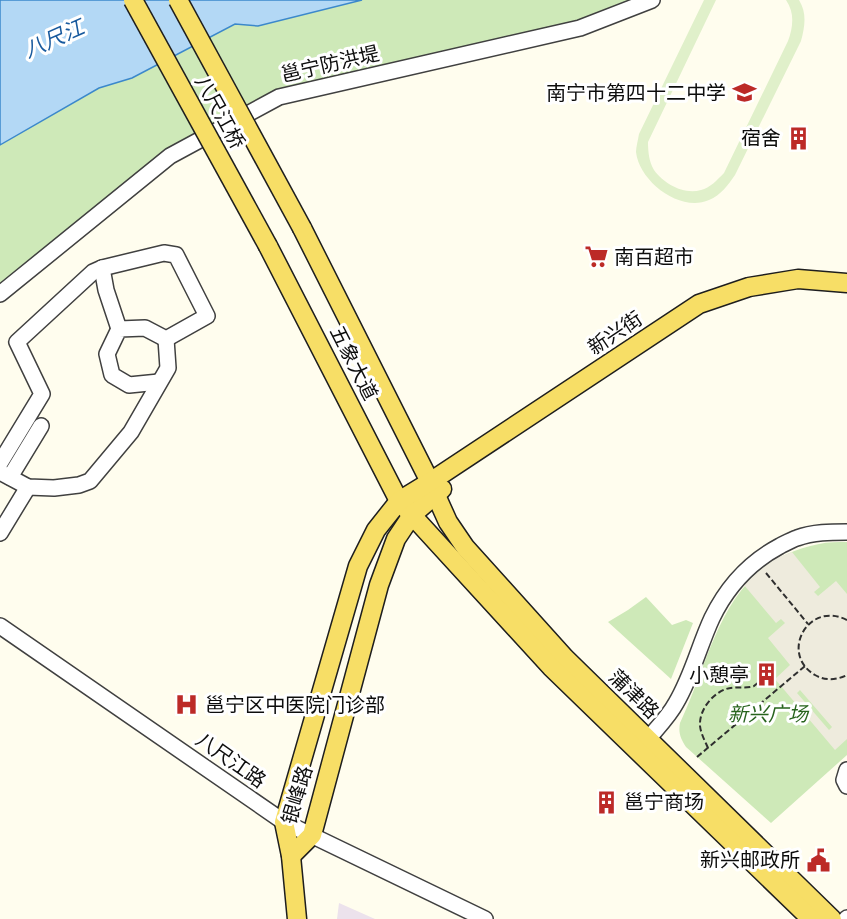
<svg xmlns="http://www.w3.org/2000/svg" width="847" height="919" viewBox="0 0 847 919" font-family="'Crimson Pro','Noto Sans SC',serif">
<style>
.industrial{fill:#ece2ec}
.green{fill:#cee9b8}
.pitch{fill:#e0f0ca}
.plaza{fill:#eeebdd;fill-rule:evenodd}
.water{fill:#b3d8f5;stroke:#3b88cb;stroke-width:1.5}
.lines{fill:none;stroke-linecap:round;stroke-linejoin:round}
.minor-casing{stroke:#404040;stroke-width:18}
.major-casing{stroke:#1e1e1e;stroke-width:21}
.path{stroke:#2f2f2f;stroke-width:2;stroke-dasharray:6 3;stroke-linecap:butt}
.minor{stroke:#fff;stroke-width:15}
.major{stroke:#f7de66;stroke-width:18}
.major-bridge-casing{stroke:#1e1e1e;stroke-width:21;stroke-linecap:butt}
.major-bridge{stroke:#f7de66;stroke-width:18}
.labels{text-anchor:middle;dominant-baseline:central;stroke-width:6;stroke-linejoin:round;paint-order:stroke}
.street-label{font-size:20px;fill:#0d0d0d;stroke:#fff}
.poi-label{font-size:20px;fill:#0d0d0d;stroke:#fff;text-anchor:end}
.park-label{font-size:20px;font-style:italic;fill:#28641e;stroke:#fff}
.water-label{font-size:21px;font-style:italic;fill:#185a9e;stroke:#fff}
</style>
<rect width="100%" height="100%" fill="#fffdee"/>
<!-- industrial -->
<path class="industrial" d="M339 903 375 919H337Z"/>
<!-- green -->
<g class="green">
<path d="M362 0H652L580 28 279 97 170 156 0 294V145L99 88 132 78 235 24 258 26Z"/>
<path d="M847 542V755L771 823 686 747C681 739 678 733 680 723 715 648 723 563 819 544 828 542 838 542 847 542Z"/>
<path d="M646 597 672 625 686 620 693 623 671 679 608 622 628 610Z"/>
</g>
<!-- pitch -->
<path class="pitch" d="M704 0H716L648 142C648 151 649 162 654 170 664 184 684 195 701 190 710 188 717 180 724 173L788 41C793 27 795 13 786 0H799C807 13 805 26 801 41L735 175C728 185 721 195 709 200 680 213 639 181 636 152 636 147 638 140 639 134Z"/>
<!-- plaza -->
<path class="plaza" d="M792 552 820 587 814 592 818 596 836 581 847 594V739L835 750 775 679 790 665 768 638 785 623 781 619 776 623 744 585 762 569 777 558ZM800 690 832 727 829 730 797 693Z"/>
<!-- water -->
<path class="water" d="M0 0H362L258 26 235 24 132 78 99 88 0 145Z"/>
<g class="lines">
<defs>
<g id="minor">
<path d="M102 268 106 290 119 329"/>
<path d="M0 294 170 156 279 97 580 28 652 0"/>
<path d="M0 463 42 394 17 342 93 272 102 268 164 253 176 255 207 316 166 339 145 328 119 329 107 354 112 375 129 385 159 382"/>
<path d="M0 472 28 487 54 488 79 485 90 481 131 432 168 368 166 339"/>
<path d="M10 477 41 426"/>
<path d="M0 533 28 487"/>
<path d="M0 626 284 822 485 919"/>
<path d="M648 739C658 727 669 716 676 703 692 676 699 646 712 618 727 587 750 562 780 546 786 543 791 540 797 538 813 532 831 532 847 532"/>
<path d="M847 770 844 780 847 786"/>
<path d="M846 919 847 918"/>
</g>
<g id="major">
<path d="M302 228 430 482 448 522 465 547 565 658 832 919"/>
<path d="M268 246 399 501 551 667 811 919"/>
<path d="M291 856 312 835 379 585 396 539 412 515 442 489"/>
<path d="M297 919 291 856 284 822 358 566 376 530 399 501 430 482 699 304 749 287 798 279 847 283"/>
</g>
</defs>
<!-- minor casing -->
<use href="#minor" class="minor-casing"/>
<!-- major casing -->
<use href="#major" class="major-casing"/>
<!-- path -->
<g class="path">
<path d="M766 573 808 624"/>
<path d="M847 620C808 600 779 654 815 675 825 681 837 680 847 675"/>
<path d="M708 748C705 741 701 734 700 726 699 710 712 694 726 689 735 686 745 689 754 686L775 669"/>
<path d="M697 757 805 666"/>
</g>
<!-- minor -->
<use href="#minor" class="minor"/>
<!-- major -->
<use href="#major" class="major"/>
<defs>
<g id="major-bridge">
<path d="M133 0 268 246"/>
<path d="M178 0 302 228"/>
</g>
</defs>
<!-- major-bridge casing -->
<use href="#major-bridge" class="major-bridge-casing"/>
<!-- major-bridge -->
<use href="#major-bridge" class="major-bridge"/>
</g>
<!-- icons -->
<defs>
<symbol id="school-bare" viewBox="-9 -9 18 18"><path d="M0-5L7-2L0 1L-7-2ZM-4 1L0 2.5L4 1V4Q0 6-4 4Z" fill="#bc2a27" stroke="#fff" stroke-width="2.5" paint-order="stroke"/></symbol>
<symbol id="building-bare" viewBox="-9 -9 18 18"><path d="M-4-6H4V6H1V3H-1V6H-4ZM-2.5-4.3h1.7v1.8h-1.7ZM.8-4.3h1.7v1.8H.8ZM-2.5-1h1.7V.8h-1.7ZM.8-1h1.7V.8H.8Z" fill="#bc2a27" stroke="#fff" stroke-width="2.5" paint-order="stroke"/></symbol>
<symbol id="supermarket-bare" viewBox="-9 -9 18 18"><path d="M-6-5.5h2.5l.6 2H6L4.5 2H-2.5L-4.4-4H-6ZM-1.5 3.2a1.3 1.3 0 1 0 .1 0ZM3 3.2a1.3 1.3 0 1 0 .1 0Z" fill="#bc2a27" stroke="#fff" stroke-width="2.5" paint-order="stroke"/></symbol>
<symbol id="hospital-bare" viewBox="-9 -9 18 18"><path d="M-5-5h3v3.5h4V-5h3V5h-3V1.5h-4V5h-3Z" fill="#bc2a27" stroke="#fff" stroke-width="2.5" paint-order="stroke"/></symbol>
<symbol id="civic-bare" viewBox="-9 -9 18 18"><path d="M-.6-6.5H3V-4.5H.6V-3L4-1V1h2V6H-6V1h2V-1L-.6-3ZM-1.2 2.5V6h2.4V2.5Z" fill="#bc2a27" stroke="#fff" stroke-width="2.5" paint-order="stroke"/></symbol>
</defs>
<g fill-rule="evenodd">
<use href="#school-bare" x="728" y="76" width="33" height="33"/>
<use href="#building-bare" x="782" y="122" width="33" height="33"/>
<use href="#supermarket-bare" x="580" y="240" width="33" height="33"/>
<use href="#building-bare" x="750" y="658" width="33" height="33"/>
<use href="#hospital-bare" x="170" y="688" width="33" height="33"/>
<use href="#building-bare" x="590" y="786" width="33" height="33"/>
<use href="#civic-bare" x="802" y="844" width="33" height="33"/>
</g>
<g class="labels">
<!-- street labels -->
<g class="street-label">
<text transform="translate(330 64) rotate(-13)">邕宁防洪堤</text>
<text transform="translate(220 112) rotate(61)">八尺江桥</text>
<text transform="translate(615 333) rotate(-34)">新兴街</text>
<text transform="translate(354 363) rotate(63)">五象大道</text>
<text transform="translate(634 694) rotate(44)">蒲津路</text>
<text transform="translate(231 760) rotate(35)">八尺江路</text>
<text transform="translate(297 795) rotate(-73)">银峰路</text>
</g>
<!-- poi labels -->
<g class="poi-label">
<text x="726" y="93">南宁市第四十二中学</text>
<text x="781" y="138">宿舍</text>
<text x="614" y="257" text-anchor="start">南百超市</text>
<text x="749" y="675">小憩亭</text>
<text x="205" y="705" text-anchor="start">邕宁区中医院门诊部</text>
<text x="624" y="802" text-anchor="start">邕宁商场</text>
<text x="800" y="860">新兴邮政所</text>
</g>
<!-- park labels -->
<g class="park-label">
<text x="768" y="714">新兴广场</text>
</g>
<!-- water labels -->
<g class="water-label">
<text transform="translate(54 39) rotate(-24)">八尺江</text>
</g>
</g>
</svg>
